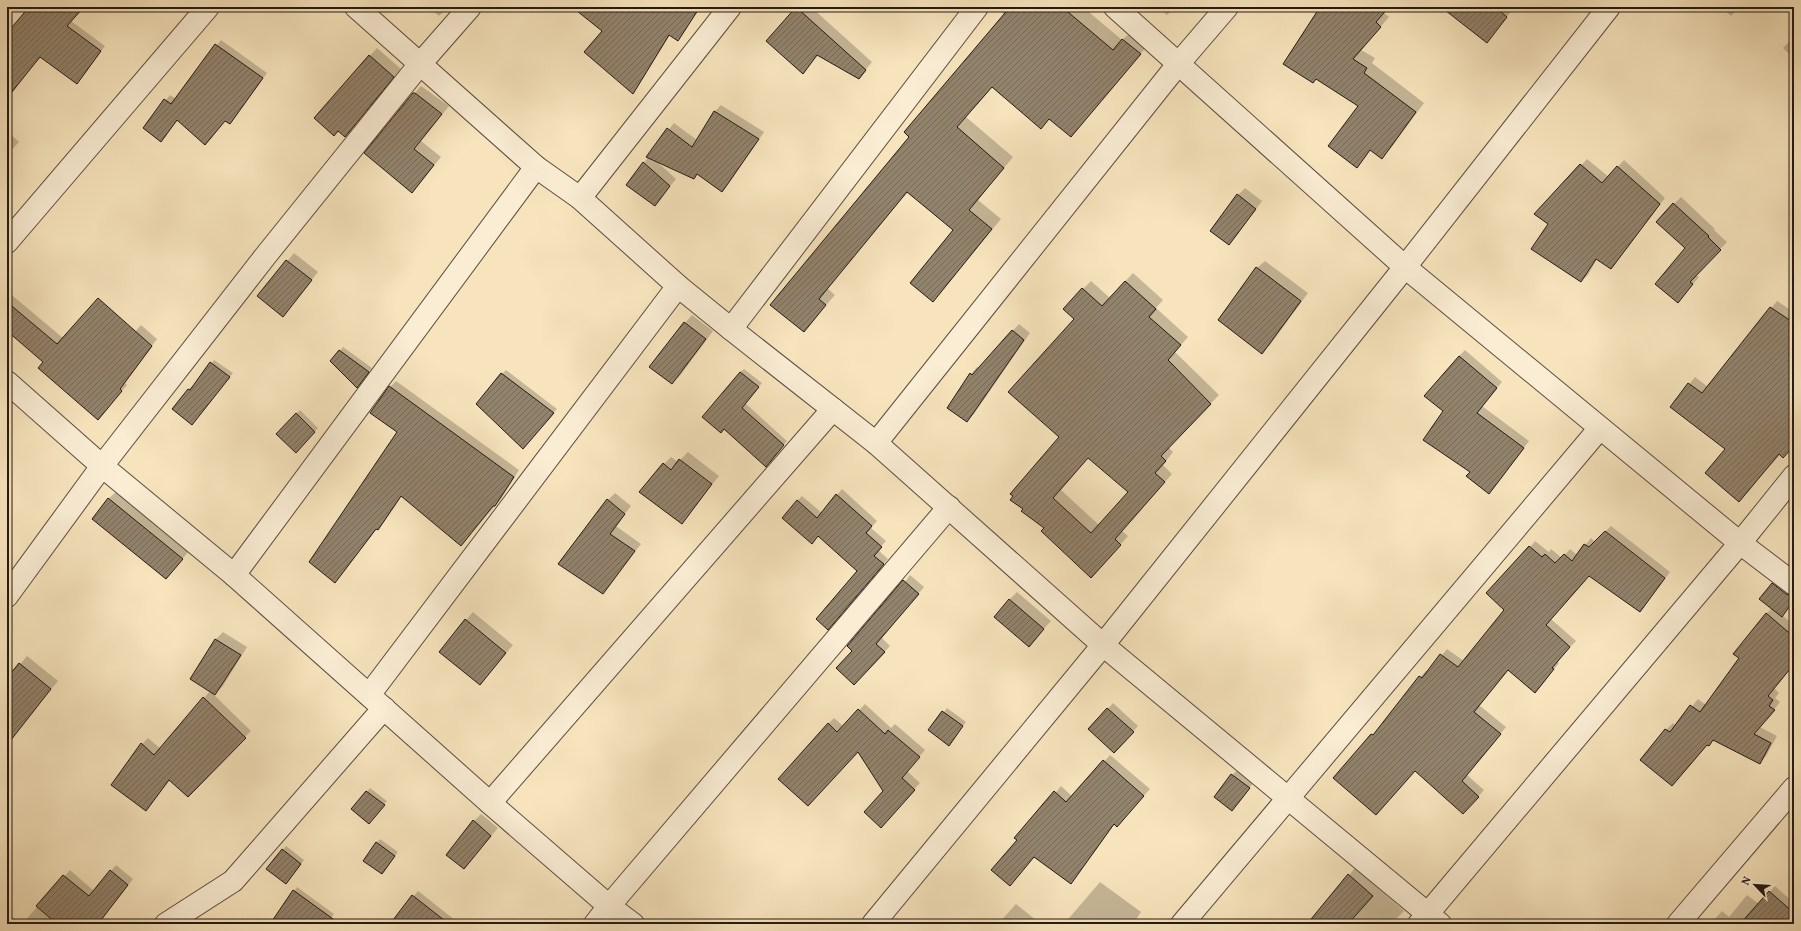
<svg xmlns="http://www.w3.org/2000/svg" width="1801" height="931" viewBox="0 0 1801 931" font-family="Vollkorn,serif">
<style>
.shadow{fill:#0003;fill-rule:evenodd}
.building{fill:url(#building-hatch);stroke:#251914;fill-rule:evenodd}
.lines{fill:none;stroke-linecap:round;stroke-linejoin:round}
.minor-casing{stroke:#5a4c3e;stroke-width:24}
.tertiary-casing{stroke:#5a4c3e;stroke-width:24}
.minor{stroke:#faedd4;stroke-width:22}
.tertiary{stroke:#faedd4;stroke-width:22}
</style>
<defs>
<pattern id="building-hatch" width="6" height="6" patternUnits="userSpaceOnUse"><rect width="6" height="6" fill="#92836c"/><path d="M-1 1l2-2M0 6l6-6M5 7l2-2" fill="none" stroke="#776a58"/></pattern>
</defs>
<rect width="100%" height="100%" fill="#f7e4bd"/>
<filter id="stains"><feTurbulence type="fractalNoise" baseFrequency=".005" numOctaves="4"/><feColorMatrix values="0 0 0 0 .2 0 0 0 0 .09 0 0 0 0 .02 0 0 0 .5 -.17"/></filter>
<radialGradient id="worn" r=".72"><stop offset=".6" stop-color="#630" stop-opacity="0"/><stop offset="1" stop-color="#630" stop-opacity=".3"/></radialGradient>
<!-- shadow -->
<g class="shadow">
<path d="M38 7H83L71 21 105 46 81 78 40 56 7 100V59Z"/>
<path d="M428 7H448L439 16Z"/>
<path d="M586 7H701L677 40 670 35 637 88 632 92 604 31Z"/>
<path d="M798 7H811L872 62 859 78 819 54 803 73 768 41Z"/>
<path d="M1000 7H1083L1122 40 1133 30 1149 44 1071 135 1050 118 1040 128 992 86 966 117 1013 157 978 200 1001 219 933 301 955 230 908 191 827 288 835 295 803 331 772 305 911 137 1005 15 998 10Z"/>
<path d="M1158 7H1175L1167 15Z"/>
<path d="M1323 7H1389L1384 13 1389 17 1361 50 1375 58 1372 63 1424 103 1391 148 1382 157 1371 150 1357 166 1359 105Z"/>
<path d="M1443 7H1515L1487 41Z"/>
<path d="M1721 7H1740L1731 16Z"/>
<path d="M1794 37V59L1783 48Z"/>
<path d="M221 40 267 73 230 123 225 120H178L161 140 144 128 170 95 176 99Z"/>
<path d="M377 48 401 69 345 136 338 130 316 118Z"/>
<path d="M421 86 449 106 421 141 441 157 419 184 366 153Z"/>
<path d="M721 105 764 132 728 185 722 191 698 174 693 178 655 160 676 179 655 205 627 185 674 123 697 140 715 111Z"/>
<path d="M7 131 19 142 7 155Z"/>
<path d="M1587 159 1609 177 1624 160 1665 198 1610 268 1597 259 1588 275 1581 281 1549 223 1536 214Z"/>
<path d="M1245 188 1262 201 1236 236 1229 244 1238 195Z"/>
<path d="M1681 197 1715 229 1714 230 1727 242 1696 275 1699 277 1684 295 1687 248 1674 204Z"/>
<path d="M294 253 318 272 290 308 258 296Z"/>
<path d="M1265 261 1308 293 1270 345 1262 352 1257 268Z"/>
<path d="M1133 273 1163 300 1156 308 1188 337 1175 352 1219 395 1168 447 1173 452 1163 465 1172 474 1122 531 1128 536 1099 569 1046 528 1060 437 1075 319 1083 289 1091 281 1110 298ZM1089 457 1129 492 1099 525 1061 490Z"/>
<path d="M7 291 63 338 112 359 141 325 157 339 125 383 127 385 103 413 7 329Z"/>
<path d="M1777 301 1794 312V439L1739 501 1727 449 1671 407 1695 377 1708 387Z"/>
<path d="M692 315 713 331 680 376 672 383 685 323Z"/>
<path d="M1019 324 1030 333 974 414 967 421 948 408 971 374 977 367 979 368Z"/>
<path d="M343 347 372 368 360 383 340 351Z"/>
<path d="M1465 350 1502 382 1482 406 1529 441 1489 493 1471 472 1444 411 1459 356Z"/>
<path d="M214 360 233 373 192 424 189 389 192 386 193 387Z"/>
<path d="M744 369 762 383 745 403 787 441 769 462 724 428 740 372Z"/>
<path d="M506 370 557 409 526 444 502 374Z"/>
<path d="M396 381 519 470 501 499 461 545 402 496 384 522 377 528 341 575 398 432 390 387Z"/>
<path d="M300 410 318 428 300 448 296 414Z"/>
<path d="M688 452 719 476 682 523 664 464 671 457 678 462Z"/>
<path d="M842 489 877 521 871 528 886 541 878 550 888 559 833 623 859 571 797 501 802 496 822 513Z"/>
<path d="M116 492 189 551 166 578 108 499Z"/>
<path d="M615 493 631 506 616 526 641 544 603 593 608 500Z"/>
<path d="M1611 526 1670 572 1646 604 1589 575 1551 619 1576 641 1557 661 1559 663 1541 686 1508 669 1479 705 1506 727 1467 775 1484 790 1469 807 1416 770 1335 778 1378 729 1420 677 1426 671 1428 672 1447 649 1464 661 1505 610 1530 547 1535 541 1549 552 1551 549 1562 558 1570 549 1577 555 1591 538 1595 542Z"/>
<path d="M910 575 924 587 882 638 890 646 860 678 854 651Z"/>
<path d="M1776 580 1794 592V600L1782 615 1794 625V664L1774 688 1779 693 1775 698 1780 702 1760 727 1777 736 1766 756 1760 762 1714 739 1708 745 1707 744 1672 785 1642 759 1666 730 1673 723 1676 726 1698 699 1706 705 1740 658 1766 614 1772 608V583Z"/>
<path d="M1017 592 1051 621 1029 645 1009 600Z"/>
<path d="M473 612 513 645 479 684 440 651Z"/>
<path d="M223 632 247 647 223 686 215 694 191 679 216 639Z"/>
<path d="M27 656 58 681 11 738 7 734V680Z"/>
<path d="M210 691 251 731 188 795 170 779 146 810 142 744 148 738 161 749Z"/>
<path d="M1113 703 1138 726 1119 747 1090 729Z"/>
<path d="M865 704 891 728 895 724 925 750 907 771 920 783 887 820 884 791 858 750 813 798 828 724 834 718 843 726Z"/>
<path d="M947 708 966 722 952 741 930 730Z"/>
<path d="M1110 755 1150 789 1123 819 1115 823 1071 883 1018 840 1061 786 1073 797Z"/>
<path d="M1240 768 1256 780 1232 809V775Z"/>
<path d="M370 788 387 801 372 820 352 809Z"/>
<path d="M481 814 498 828 464 868 474 821Z"/>
<path d="M380 839 398 852 385 870 377 843Z"/>
<path d="M286 846 304 860 289 880 283 850Z"/>
<path d="M116 865 133 879 98 924H7V913L22 924 70 870 94 891Z"/>
<path d="M1355 868 1404 911 1391 924H1309Z"/>
<path d="M1100 882 1141 912 1133 924H1064Z"/>
<path d="M1775 886 1794 903V924H1710L1722 911 1729 917 1747 895 1759 904Z"/>
<path d="M297 887 334 914 327 924H271Z"/>
<path d="M418 891 460 924H391Z"/>
<path d="M1016 904 1041 924H998Z"/>
<path d="M243 918 251 924H238Z"/>
</g>
<!-- building -->
<g class="building">
<path d="M29 7H84L67 26 101 51 77 84 40 57 7 98V33Z"/>
<path d="M572 7H700L678 41 669 35 633 94 584 52 602 31Z"/>
<path d="M796 7 866 70 859 79 817 55 803 74 766 41Z"/>
<path d="M1010 7H1062L1113 50 1122 39 1141 54 1071 137 1049 119 1041 129 992 87 957 127 1004 168 969 210 992 229 933 302 910 283 953 230 907 192 819 299 826 305 804 332 770 305 909 137 904 132Z"/>
<path d="M1320 7H1389L1376 22 1381 27 1353 59 1367 68 1364 73 1416 112 1382 159 1370 150 1357 168 1328 146 1358 106 1316 79 1313 83 1283 64Z"/>
<path d="M1441 7H1495L1507 17 1487 43Z"/>
<path d="M215 44 263 78 230 124 225 121 205 145 177 120 161 142 143 128 164 99 171 104Z"/>
<path d="M369 55 394 77 345 137 338 131 334 136 314 118Z"/>
<path d="M413 93H415L442 114 414 149 434 165 412 193 364 153Z"/>
<path d="M714 111 759 139 722 192 697 174 694 179 646 157 667 128 692 147Z"/>
<path d="M643 162 670 186 655 206 626 185Z"/>
<path d="M1580 164 1602 183 1617 166 1660 204 1611 269 1596 259 1581 282 1531 249 1548 224 1534 214Z"/>
<path d="M1237 194 1256 209 1229 245 1210 231Z"/>
<path d="M1673 203 1709 236 1708 237 1721 250 1690 282 1693 284 1678 303 1655 284 1685 248 1656 222Z"/>
<path d="M286 260 312 280 283 317 257 296Z"/>
<path d="M1256 267 1301 301 1262 354 1218 320Z"/>
<path d="M1125 281 1156 309 1149 317 1181 345 1168 360 1211 404 1161 456 1166 461 1155 473 1165 482 1115 539 1121 545 1091 578 1041 531 1044 528 1021 511 1023 509 1010 500 1013 496 1010 494 1059 437 1008 392 1074 319 1063 309 1082 288 1102 306ZM1088 458 1128 492 1091 533 1053 498Z"/>
<path d="M98 298 152 346 120 389 122 391 98 420 38 368 43 362 7 331V302L57 344Z"/>
<path d="M1770 307 1794 323V446L1783 458 1779 454 1739 502 1705 473 1725 449 1670 407 1688 383 1702 393Z"/>
<path d="M684 322 706 339 672 384 649 367Z"/>
<path d="M1012 330 1024 340 967 422 947 408 970 373 972 375Z"/>
<path d="M339 350 369 372 357 388 330 361Z"/>
<path d="M1459 356 1497 388 1477 413 1524 448 1489 494 1466 476 1470 472 1423 440 1443 411 1424 396Z"/>
<path d="M210 362 230 377 192 425 172 409 188 389 190 390Z"/>
<path d="M740 372 759 387 742 408 784 445 766 467 724 429 721 433 702 417Z"/>
<path d="M501 373 554 413 523 449 476 404Z"/>
<path d="M389 386 514 477 495 506H493L461 546 401 496 378 530 376 529 335 583 309 562 397 432 370 413Z"/>
<path d="M296 413 315 432 296 453 276 434Z"/>
<path d="M679 459 712 484 682 524 639 492 663 463 671 470Z"/>
<path d="M836 494 872 526 866 533 882 547 874 556 884 564 828 630 816 619 857 571 818 536 812 544 782 518 797 500 817 518Z"/>
<path d="M108 498 183 559 166 579 92 519Z"/>
<path d="M607 499 625 514 610 534 635 551 603 594 558 564Z"/>
<path d="M1605 531 1665 578 1640 612 1589 576 1546 625 1570 647 1552 668 1554 669 1535 693 1508 670 1474 712 1501 734 1462 781 1479 797 1463 814 1415 771 1376 815 1333 778 1371 734 1373 735 1419 676 1422 678 1440 654 1458 667 1504 610 1486 593 1529 546 1542 557 1545 554 1555 563 1564 554 1572 561 1584 544 1589 547Z"/>
<path d="M903 580 919 594 876 644 885 652 854 685 836 668 852 651 847 646Z"/>
<path d="M1772 583 1786 594 1794 596V600L1782 617 1759 599Z"/>
<path d="M1009 599 1044 629 1029 647 994 617Z"/>
<path d="M1766 613 1794 637V664L1768 696 1773 700 1769 706 1775 710 1754 734 1771 743 1760 764 1713 740 1709 746 1707 745 1672 786 1640 760 1665 729 1670 732 1690 705 1700 712 1739 658 1733 654Z"/>
<path d="M465 619 506 653 480 685 439 652Z"/>
<path d="M215 639 241 655 215 695 190 679Z"/>
<path d="M19 663 51 689 7 745V678Z"/>
<path d="M203 697 246 738 188 797 169 780 146 811 111 785 141 743 154 755Z"/>
<path d="M1107 708 1134 732 1114 753 1088 729Z"/>
<path d="M858 709 885 734 888 730 920 757 902 778 915 790 881 828 864 812 883 791 858 752 808 806 778 779 828 723 837 732Z"/>
<path d="M942 711 963 726 949 746 928 730Z"/>
<path d="M1103 760 1144 796 1117 827 1114 824 1071 884 1034 857 1010 886 991 870 1017 840 1014 838 1054 791 1066 802Z"/>
<path d="M1231 774 1250 788 1232 811 1214 797Z"/>
<path d="M366 791 385 805 369 824 351 809Z"/>
<path d="M473 820 491 836 464 869 446 855Z"/>
<path d="M376 842 395 856 382 874 363 861Z"/>
<path d="M282 849 301 864 286 884 266 869Z"/>
<path d="M110 870 128 885 98 924H57L36 906 63 875 89 896Z"/>
<path d="M1348 874 1373 896 1348 924H1307Z"/>
<path d="M293 890 340 924H270Z"/>
<path d="M1769 891 1794 913V924H1740Z"/>
<path d="M412 895 449 924H390Z"/>
</g>
<g class="lines">
<defs>
<g id="minor">
<path d="M356 7 536 167 580 198 678 286 731 329 876 443 1103 645 1440 924"/>
<path d="M1115 7 1405 267 1740 543 1794 584"/>
<path d="M580 198 730 7"/>
<path d="M7 242 208 7"/>
<path d="M731 329 977 7"/>
<path d="M7 382 102 466 234 575 490 803 609 906 633 924"/>
<path d="M876 443 1179 63 1227 7"/>
<path d="M234 575 536 167"/>
<path d="M7 596 102 466 267 254 420 64 470 7"/>
<path d="M369 695 678 286"/>
<path d="M490 803 833 409"/>
<path d="M166 924 233 881 384 708"/>
<path d="M595 924 609 906 949 507"/>
<path d="M1182 924 1600 428"/>
<path d="M1419 924 1740 543 1794 476"/>
<path d="M1678 924 1794 788"/>
</g>
<path id="tertiary" d="M873 924 1103 645 1405 267 1609 7"/>
</defs>
<!-- minor casing -->
<use href="#minor" class="minor-casing"/>
<!-- tertiary casing -->
<use href="#tertiary" class="tertiary-casing"/>
<!-- minor -->
<use href="#minor" class="minor"/>
<!-- tertiary -->
<use href="#tertiary" class="tertiary"/>
</g>
<!-- margin -->
<rect width="1801" height="931" fill="none" stroke="#f7e4bd" stroke-width="24"/>
<rect x="8" y="8" width="1785" height="915" fill="none" stroke="#251914" stroke-width="2"/>
<rect x="12" y="12" width="1777" height="907" fill="none" stroke="#251914"/>
<!-- north arrow -->
<g transform="translate(1755 885) rotate(295)" stroke="#faedd4" stroke-width="3" paint-order="stroke">
<path d="M0-3L7 15L0 10L-7 15Z" fill="#251914"/>
<text y="-6" font-size="11" font-weight="bold" text-anchor="middle" fill="#251914">N</text>
</g>
<rect width="100%" height="100%" filter="url(#stains)"/>
<rect width="100%" height="100%" fill="url(#worn)"/>
</svg>
